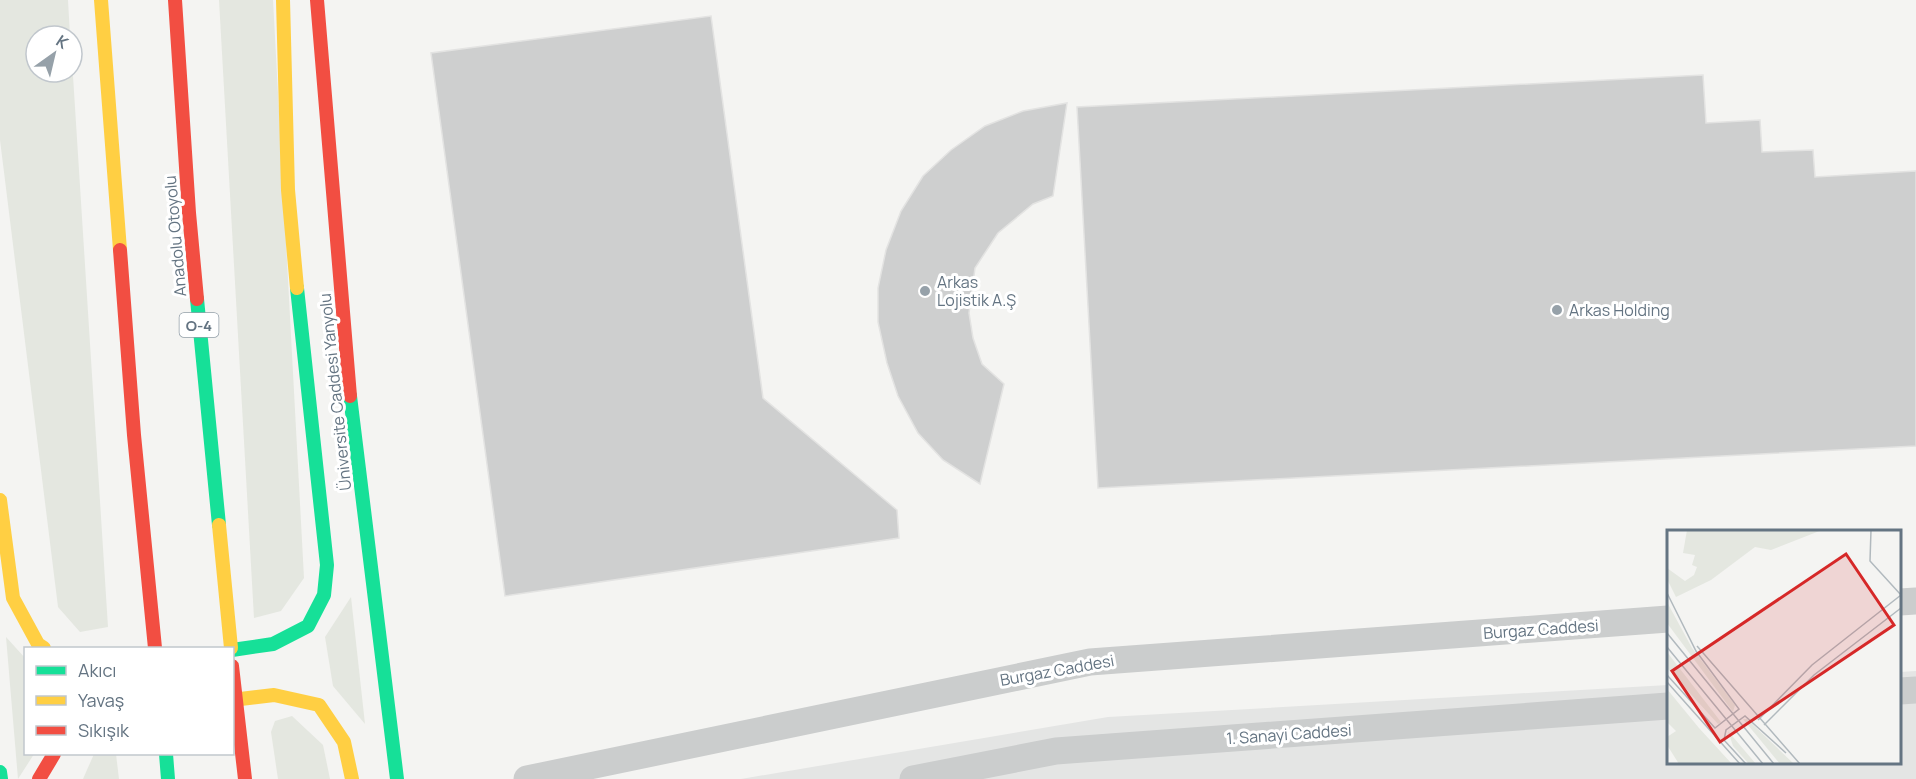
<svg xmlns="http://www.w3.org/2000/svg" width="1916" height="779" viewBox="0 0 1916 779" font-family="Manrope,sans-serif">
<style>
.built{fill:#e4e5e4}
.green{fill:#e4e7e0}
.building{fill:#cecfcf;stroke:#e3e3e2;stroke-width:1.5}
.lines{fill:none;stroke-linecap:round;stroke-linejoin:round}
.street{stroke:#cbcdcd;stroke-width:27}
.fast{stroke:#16e098;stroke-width:14}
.slow{stroke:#ffcf43;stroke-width:14}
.jam{stroke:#f24e42;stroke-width:14}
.poi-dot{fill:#96a1a9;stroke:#fff;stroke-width:2}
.labels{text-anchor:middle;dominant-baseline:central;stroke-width:6;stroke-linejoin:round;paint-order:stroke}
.shield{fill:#fff;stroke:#929ea8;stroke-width:1.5}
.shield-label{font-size:15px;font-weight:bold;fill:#647482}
.street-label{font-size:16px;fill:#647482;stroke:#fff}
.poi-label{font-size:16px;fill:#647482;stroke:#fff;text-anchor:start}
.inset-road{fill:none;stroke:#b1b9be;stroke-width:1.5}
.view{fill:#d62828;fill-opacity:0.15;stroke:#d62828;stroke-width:3}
.inset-edge{fill:none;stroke:#647482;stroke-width:3}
</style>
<rect width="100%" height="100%" fill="#f4f4f2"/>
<!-- built -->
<path class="built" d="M1916 671V779H741L1108 717 1668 685V762H1900V672Z"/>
<!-- green -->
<g class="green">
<path d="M0 0H68L70 36H36V72H72V60L108 627 80 632 58 607 0 140Z"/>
<path d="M219 0H273L304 578 281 611 254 618Z"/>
<path d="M351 597 365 724 333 686 325 637Z"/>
<path d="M6 637 25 658 26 754H34L18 779Z"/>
<path d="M292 716 323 745 330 779H278L271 732 275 721Z"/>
<path d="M94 754H116L119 779H83Z"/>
</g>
<!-- building -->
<g class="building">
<path d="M711 16 763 398 897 510 899 538 505 596 431 53Z"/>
<path d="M1703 75 1706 123 1760 120 1762 152 1813 150 1815 177 1916 171V446L1098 488 1077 107Z"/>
<path d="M1067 103 1053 196 1033 204 998 233 975 268 969 313 973 338 982 364 1004 384 980 484 943 460 918 433 898 396 887 363 878 322V288L886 250 901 211 923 176 951 150 985 126 1023 111Z"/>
</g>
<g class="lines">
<!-- street -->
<g class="street">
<path d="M1900 602 1916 601"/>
<path d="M1900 691 1916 690"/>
<path d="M527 779 1090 662 1668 619"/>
<path d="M913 779 1056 751 1668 706"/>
</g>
<!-- fast -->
<g class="fast">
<path d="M197 299 219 525"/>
<path d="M350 396 397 779"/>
<path d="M232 650 273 644 308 626 324 595 327 565 297 288"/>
<path d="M166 754 168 779"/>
<path d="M0 772 1 779"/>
</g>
<!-- slow -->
<g class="slow">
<path d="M101 0 120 250"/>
<path d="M283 0 288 190 297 288"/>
<path d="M0 500 13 598 38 644 44 648"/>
<path d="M219 525 231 648"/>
<path d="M232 700 274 695 319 705 344 742 352 779"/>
</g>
<!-- jam -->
<g class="jam">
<path d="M175 0 189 213 197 299"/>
<path d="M317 0 350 396"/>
<path d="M120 250 134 435 155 648"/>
<path d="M232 666 245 779"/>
<path d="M39 779 54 754"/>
</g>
</g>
<!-- markers -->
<g class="poi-dot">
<circle cx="925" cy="291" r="6"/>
<circle cx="1557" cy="310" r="6"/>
</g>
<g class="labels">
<!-- shield labels -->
<rect class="shield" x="179.5" y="313" width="39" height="24" rx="4.5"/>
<g class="shield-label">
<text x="199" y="325">O-4</text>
</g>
<!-- street labels -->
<g class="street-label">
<text transform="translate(175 236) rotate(-95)">Anadolu Otoyolu</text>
<text transform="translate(335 392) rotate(-96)">Üniversite Caddesi Yanyolu</text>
<text transform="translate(1541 629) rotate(-4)">Burgaz Caddesi</text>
<text transform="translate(1057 670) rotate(-10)">Burgaz Caddesi</text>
<text transform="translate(1289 734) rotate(-4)">1. Sanayi Caddesi</text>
</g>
<!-- poi labels -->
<g class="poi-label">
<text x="937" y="282">Arkas<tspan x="937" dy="18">Lojistik A.Ş</tspan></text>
<text x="1569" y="310">Arkas Holding</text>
</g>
</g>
<!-- overview -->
<g transform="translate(1667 530)">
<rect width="234" height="234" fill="#f4f4f2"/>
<path d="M20 0H155L104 20 88 17 44 50 9 67 0 49V38L18 51 27 45 30 37 25 35 28 25 16 23ZM0 72 25 118 68 175 66 182 0 93ZM0 122 54 192 51 194 0 138ZM0 159 32 198 65 234H12L0 215V207L9 201 0 192ZM76 189H80L127 234H113ZM61 201 89 234H82L66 216Z" fill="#e4e7e0"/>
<path class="inset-road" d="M204 0 203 31 234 65M0 63 29 121 72 179 48 198 0 145M0 103 107 234M30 116 133 234M0 117 96 234M0 152 73 234M91 190 145 135 234 65M97 195 147 145 234 78M79 234 57 210 59 200 78 186 119 223"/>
<path class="view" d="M179 24 227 95 53 212 5 141Z"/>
<rect width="234" height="234" class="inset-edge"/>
</g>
<!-- legend -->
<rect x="24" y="647" width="210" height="108" fill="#ffffff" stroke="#c1c7cd" stroke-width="1.5"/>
<rect x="36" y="666" width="30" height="9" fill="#16e098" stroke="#c1c7cd" stroke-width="1.5"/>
<text x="78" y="677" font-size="18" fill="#647482">Akıcı</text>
<rect x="36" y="696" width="30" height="9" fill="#ffcf43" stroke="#c1c7cd" stroke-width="1.5"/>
<text x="78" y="707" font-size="18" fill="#647482">Yavaş</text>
<rect x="36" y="726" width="30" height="9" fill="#f24e42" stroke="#c1c7cd" stroke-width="1.5"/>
<text x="78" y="737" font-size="18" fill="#647482">Sıkışık</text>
<!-- north arrow -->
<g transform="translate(54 54) rotate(34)"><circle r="28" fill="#ffffff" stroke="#c1c7cd" stroke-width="1.5"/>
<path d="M0-4.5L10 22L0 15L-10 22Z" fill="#96a1a9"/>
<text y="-9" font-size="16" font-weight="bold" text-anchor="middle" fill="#647482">K</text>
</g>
</svg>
